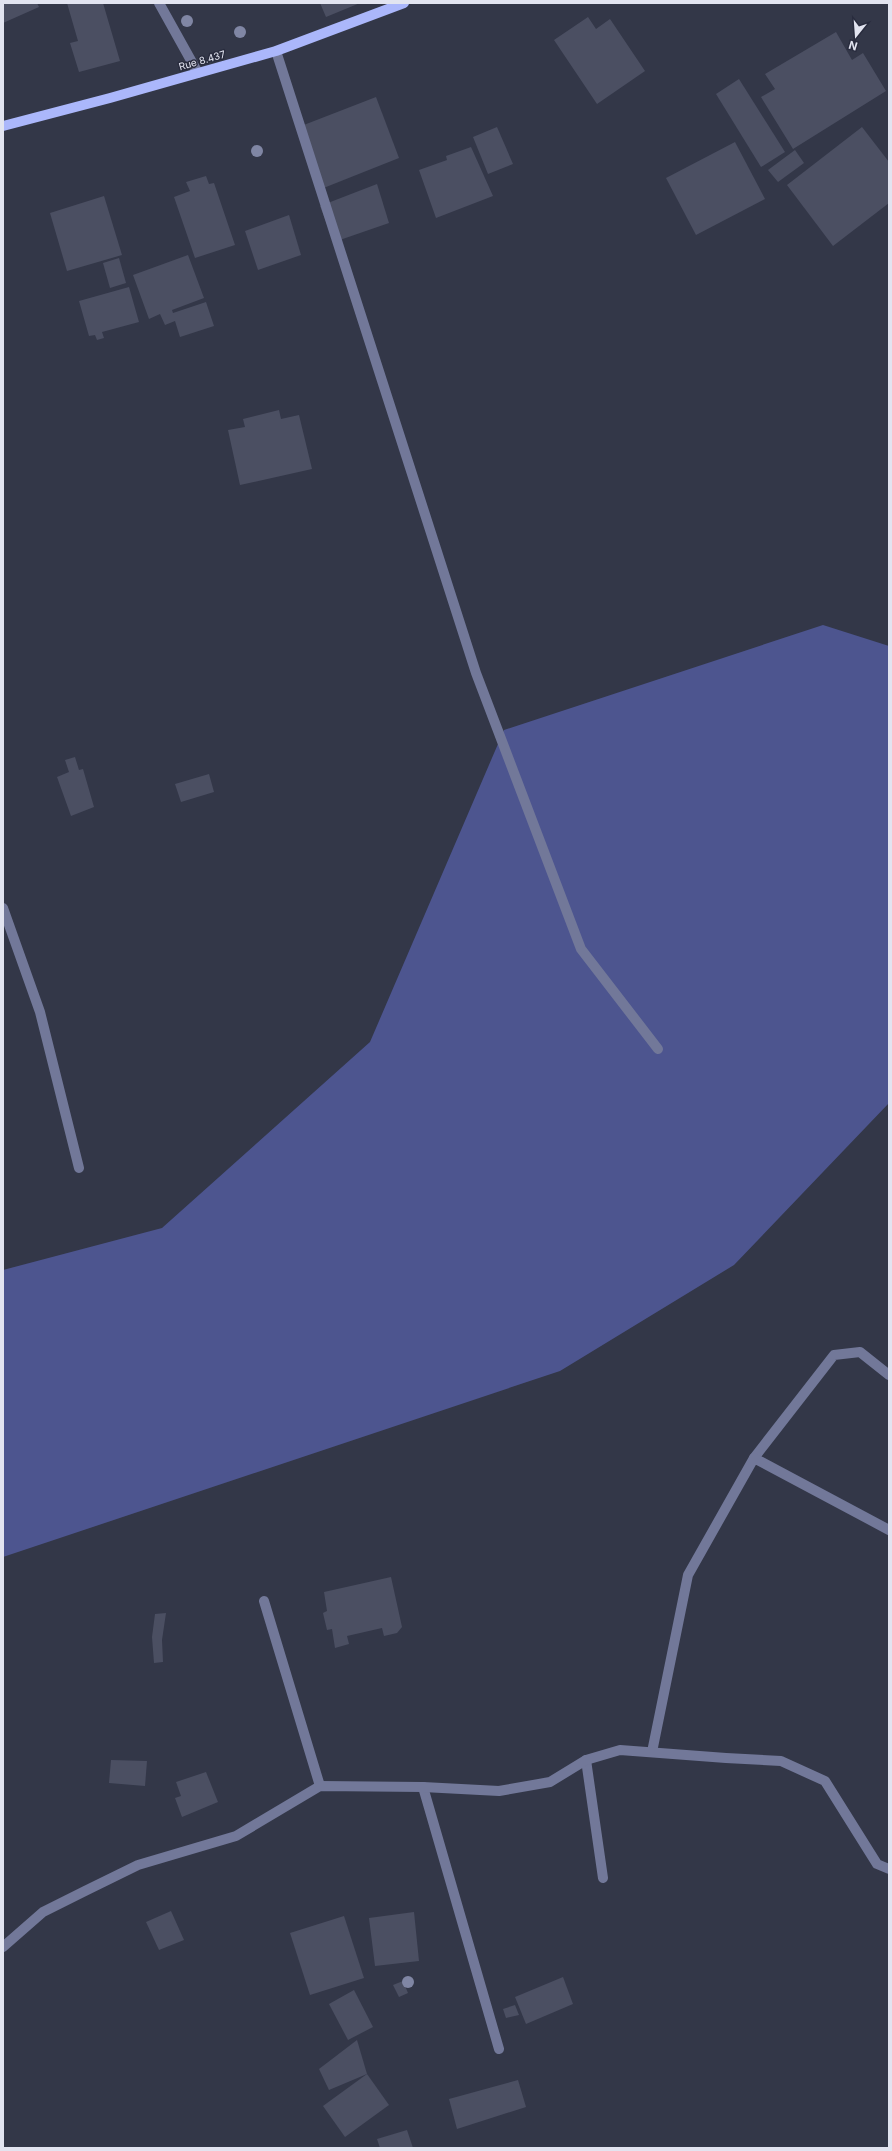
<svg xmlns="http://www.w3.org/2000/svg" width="892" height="2151" viewBox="0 0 892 2151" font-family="Inter,sans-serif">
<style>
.green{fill:#4d558f}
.building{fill:#4b4f62}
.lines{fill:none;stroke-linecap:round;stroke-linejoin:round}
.minor{stroke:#727899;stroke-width:10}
.major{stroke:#abb7fb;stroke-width:10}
.tree{fill:#8086a4}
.labels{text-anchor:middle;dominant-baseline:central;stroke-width:3;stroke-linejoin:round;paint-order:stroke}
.street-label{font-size:10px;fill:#e2e4f0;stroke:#292c3e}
</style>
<rect width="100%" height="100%" fill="#333748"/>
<!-- green -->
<path class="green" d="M823 625 889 646V1103L734 1265 560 1371 3 1557V1270L162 1228 370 1042 504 730Z"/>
<!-- building -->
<g class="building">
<path d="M3 3H37L39 7 3 23Z"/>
<path d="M67 3H103L120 61 79 72 70 43 78 41Z"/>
<path d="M320 3H360L326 17Z"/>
<path d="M588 17 596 29 610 19 645 71 597 104 554 40Z"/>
<path d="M836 32 852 60 863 53 886 91 793 149 761 97 775 89 765 74Z"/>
<path d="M739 79 785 152 761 167 716 94Z"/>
<path d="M376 97 399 158 321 189 296 128Z"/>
<path d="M497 127 513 164 488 174 473 137Z"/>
<path d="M862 127 889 162V203L833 246 787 185Z"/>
<path d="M735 142 765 199 696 235 666 178Z"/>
<path d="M471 147 493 196 436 218 419 170 447 160 446 156Z"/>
<path d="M795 150 804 163 778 182 768 170Z"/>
<path d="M206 176 209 184 214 183 235 245 195 258 174 197 190 191 186 182Z"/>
<path d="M377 184 389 223 334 242 320 206Z"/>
<path d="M104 196 122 255 67 271 50 213Z"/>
<path d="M289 215 301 255 258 270 245 231Z"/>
<path d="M188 255 204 298 172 310 173 313 206 302 214 326 180 337 175 321 165 325 160 314 149 319 133 275Z"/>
<path d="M119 258 126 283 110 288 103 263Z"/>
<path d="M129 287 139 322 102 332 104 338 97 340 95 335 89 336 79 301Z"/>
<path d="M279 410 281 419 299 415 312 469 240 485 228 430 245 427 243 419Z"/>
<path d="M75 757 79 770 83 769 94 807 71 816 57 777 69 772 65 760Z"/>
<path d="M209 774 214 792 181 802 175 784Z"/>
<path d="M391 1577 402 1627 397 1633 384 1636 382 1628 347 1636 349 1644 335 1648 332 1629 327 1630 323 1613 327 1611 324 1592Z"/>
<path d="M166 1613 162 1640 163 1662 154 1663 152 1637 155 1614Z"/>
<path d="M111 1760 147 1761 145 1786 109 1783Z"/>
<path d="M206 1772 218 1802 182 1817 175 1798 181 1796 176 1782Z"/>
<path d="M171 1911 184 1940 159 1950 146 1922Z"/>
<path d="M414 1912 419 1961 375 1966 369 1918Z"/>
<path d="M344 1916 364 1978 310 1995 290 1933Z"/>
<path d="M563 1977 573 2004 526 2024 515 1997Z"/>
<path d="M403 1981 408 1993 399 1997 393 1985Z"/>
<path d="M354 1990 373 2027 348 2040 329 2004Z"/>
<path d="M515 2005 519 2015 506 2018 503 2009Z"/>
<path d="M357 2040 367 2074 329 2090 319 2069Z"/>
<path d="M367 2074 389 2105 345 2137 323 2106Z"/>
<path d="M518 2080 526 2107 457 2129 449 2099Z"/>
<path d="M407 2130 413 2148H380L377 2139Z"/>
</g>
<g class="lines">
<!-- minor -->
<g class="minor">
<path d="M159 3 198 73"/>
<path d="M276 51 476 673 581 949 658 1049"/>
<path d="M3 908 40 1012 79 1168"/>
<path d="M754 1458 834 1355 860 1352 889 1375"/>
<path d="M264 1601 320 1786"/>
<path d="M652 1752 688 1575 754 1458 889 1530"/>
<path d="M586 1760 603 1878"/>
<path d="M423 1787 499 2049"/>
<path d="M3 1947 43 1912 85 1891 138 1865 236 1836 320 1786 423 1787 499 1791 550 1782 586 1760 620 1750 726 1758 781 1761 825 1781 877 1864 889 1869"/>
</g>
<!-- major -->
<path class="major" d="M3 126 110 98 276 51 404 3"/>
</g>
<!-- trees -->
<g class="tree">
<circle cx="187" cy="21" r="6"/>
<circle cx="240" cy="32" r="6"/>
<circle cx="257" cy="151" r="6"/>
<circle cx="408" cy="1982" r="6"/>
</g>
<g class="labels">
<!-- street labels -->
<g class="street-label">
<text transform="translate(202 60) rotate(-16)">Rue 8.437</text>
</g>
</g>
<!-- border -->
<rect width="892" height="2151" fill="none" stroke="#e2e4f0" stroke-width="8"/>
<!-- north arrow -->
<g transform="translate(856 36) rotate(197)" stroke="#292c3e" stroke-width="3" paint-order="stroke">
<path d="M0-3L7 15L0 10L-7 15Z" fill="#e2e4f0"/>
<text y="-6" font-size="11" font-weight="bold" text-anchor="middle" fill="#e2e4f0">N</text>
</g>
</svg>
